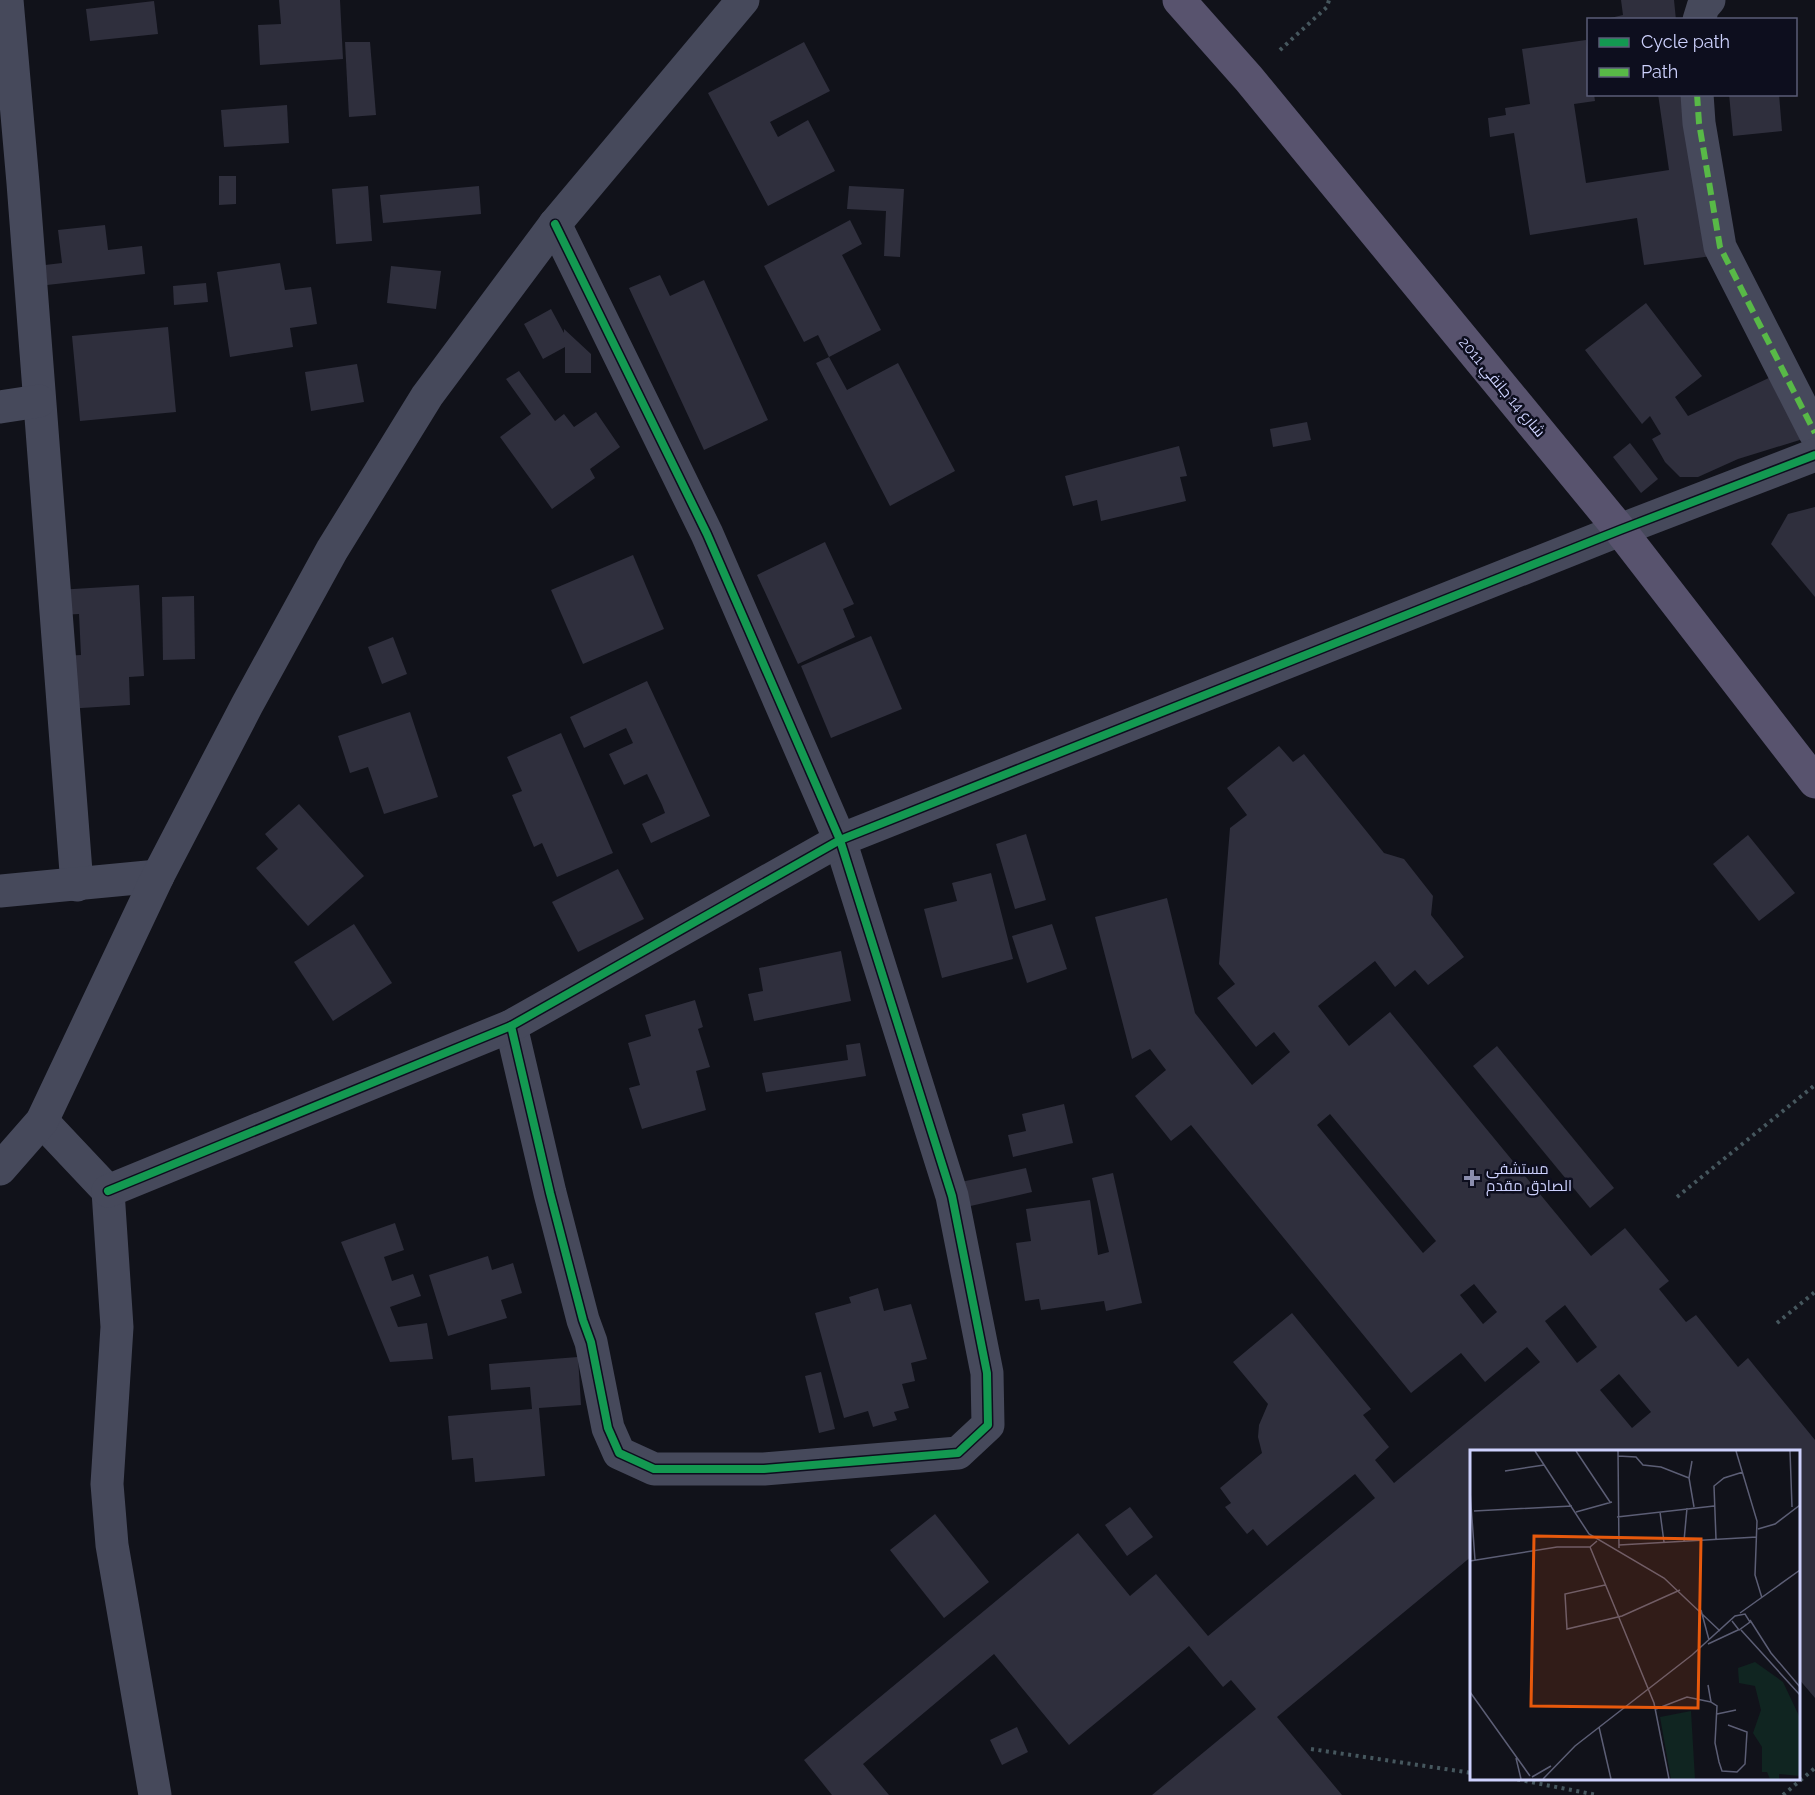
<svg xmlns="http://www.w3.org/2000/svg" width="1815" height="1795" viewBox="0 0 1815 1795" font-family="Raleway,Cairo,sans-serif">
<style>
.building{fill:#2f2f3d;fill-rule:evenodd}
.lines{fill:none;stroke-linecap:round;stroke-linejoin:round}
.path{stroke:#46575e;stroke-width:4;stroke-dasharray:3 4.5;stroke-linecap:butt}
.minor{stroke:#46495b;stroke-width:33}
.major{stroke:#58536e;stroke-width:33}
.quiet{stroke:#58b947;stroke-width:6;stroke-dasharray:12 6;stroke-linecap:butt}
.cycleway-casing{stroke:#0d0e1e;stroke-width:11}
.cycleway{stroke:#139951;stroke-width:8}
.poi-dot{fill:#8b8eae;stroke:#0d0e1e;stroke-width:2}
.labels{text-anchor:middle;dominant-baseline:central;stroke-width:5;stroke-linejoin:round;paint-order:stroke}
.street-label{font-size:15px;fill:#cdd1fd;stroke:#0d0e1e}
.poi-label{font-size:15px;fill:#cdd1fd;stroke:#0d0e1e;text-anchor:start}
.inset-road{fill:none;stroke:#5c5e75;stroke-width:1.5}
.view{fill:#e8590c;fill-opacity:0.15;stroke:#e8590c;stroke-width:3}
.inset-edge{fill:none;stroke:#cdd1fd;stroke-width:3}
</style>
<rect width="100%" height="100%" fill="#11121a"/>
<!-- building -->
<g class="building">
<path d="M279 0H340L343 59 260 65 258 25 281 24Z"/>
<path d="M1621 0H1674L1676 20H1602L1623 15Z"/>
<path d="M154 1 158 34 90 41 86 9Z"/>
<path d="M1586 40 1588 59V94H1594L1595 101 1574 104 1586 183 1669 170 1658 94H1686L1712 256 1644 265 1637 218 1530 235 1514 133 1490 137 1488 118 1506 115 1505 108 1530 104 1522 49Z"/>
<path d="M345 42H370L376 115 349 117Z"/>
<path d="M804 42 830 91 770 122 778 137 808 120 835 171 768 206 708 93Z"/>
<path d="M1729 94H1779L1782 131 1733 136Z"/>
<path d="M287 105 289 143 224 147 221 110Z"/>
<path d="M219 176H236V204L219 205Z"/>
<path d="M368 186 372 241 336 244 332 189Z"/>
<path d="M479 186 481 214 383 223 380 195Z"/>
<path d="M849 186 904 189 900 257 884 256 886 211 847 209Z"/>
<path d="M850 220 862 244 842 255 881 330 829 357 818 335 804 342 764 266Z"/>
<path d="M105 225 108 250 142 246 145 274 47 285 45 265 62 263 58 230Z"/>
<path d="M280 263 285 290 311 287 317 324 290 328 293 347 230 357 217 272Z"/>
<path d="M391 266 441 271 436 309 387 303Z"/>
<path d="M660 275 670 296 704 280 768 420 704 450 629 288Z"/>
<path d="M206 283 208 302 174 305 173 286Z"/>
<path d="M1646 303 1702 376 1675 397 1688 416 1773 376 1803 439 1738 459 1698 477H1680L1665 462 1652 439 1661 434 1650 416 1642 424 1585 350Z"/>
<path d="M551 309 564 333V329L591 354V373H565V347L543 359 524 324Z"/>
<path d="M168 327 176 412 80 421 72 336Z"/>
<path d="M829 357 847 390 898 363 955 471 890 506 816 363Z"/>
<path d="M357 364 364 402 311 411 305 372Z"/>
<path d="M519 371 555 421 564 414 574 427 596 412 620 447 590 469 595 478 552 509 500 437 531 414 506 379Z"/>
<path d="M1307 422 1311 440 1273 447 1270 429Z"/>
<path d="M1630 443 1658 479 1641 493 1613 457Z"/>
<path d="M1179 446 1187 476 1180 477 1186 501 1101 521 1097 500 1073 506 1065 476Z"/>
<path d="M1815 507V597L1771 544 1788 514Z"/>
<path d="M825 542 854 604 843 609 855 637 798 664 757 575Z"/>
<path d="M633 555 664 629 583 664 551 590Z"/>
<path d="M139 585 144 676 129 677 130 705 65 709 62 656 81 655 79 614 59 615 57 590Z"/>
<path d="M194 596 195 659 163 660 162 597Z"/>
<path d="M871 636 902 709 831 738 801 666Z"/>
<path d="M393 637 407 674 382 684 368 647Z"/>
<path d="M647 681 710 816 651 843 642 824 665 813 662 805 647 774 624 785 609 754 633 743 626 728 584 748 570 717Z"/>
<path d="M410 712 438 797 384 814 368 767 350 773 338 736Z"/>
<path d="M561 733 613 853 557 877 542 843 534 847 512 795 522 791 507 757Z"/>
<path d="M1279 746 1293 762 1304 754 1384 853 1404 859 1433 896 1431 915 1464 957 1428 985 1415 970 1395 987 1375 961 1318 1006 1349 1046 1390 1012 1591 1256 1625 1228 1669 1281 1659 1289 1686 1322 1696 1315 1738 1367 1748 1358 1815 1440V1698L1798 1678V1452H1472V1556L1277 1717 1342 1795H1152L1256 1709 1231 1680 1223 1687 1189 1646 1069 1745 994 1654 863 1764 889 1795H832L804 1760 1078 1533 1130 1596 1156 1574 1208 1636 1375 1498 1355 1474 1267 1546 1253 1529 1247 1534 1225 1507 1231 1503 1220 1488 1262 1453 1258 1437 1259 1425 1268 1404 1233 1362 1292 1313 1371 1409 1363 1415 1389 1447 1375 1460 1394 1483 1540 1362 1527 1347 1485 1382 1461 1353 1411 1393 1191 1125 1171 1141 1135 1096 1166 1070 1150 1049 1132 1059 1095 917 1167 898 1195 1013 1252 1085 1290 1052 1274 1032 1256 1047 1217 998 1235 984 1219 964 1230 828 1247 815 1227 788ZM1330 1114 1436 1241 1423 1253 1317 1125ZM1474 1284 1497 1312 1483 1324 1460 1295ZM1565 1305 1597 1347 1577 1363 1545 1321ZM1619 1374 1651 1412 1632 1428 1600 1390Z"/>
<path d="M299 804 364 876 308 926 256 868 278 849 265 834Z"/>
<path d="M1026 834 1046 900 1015 909 996 844Z"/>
<path d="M1748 835 1795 893 1759 921 1713 864Z"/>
<path d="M618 869 644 919 578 952 552 902Z"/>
<path d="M991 873 1013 959 942 978 924 909 957 901 952 883Z"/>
<path d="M354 924 392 983 333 1021 294 962Z"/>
<path d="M1052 924 1067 969 1027 983 1012 936Z"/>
<path d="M841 951 851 1001 754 1021 748 994 763 991 759 968Z"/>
<path d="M695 1000 703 1027 698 1029 710 1067 696 1071 706 1110 642 1129 629 1088 640 1085 628 1043 651 1036 645 1015Z"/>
<path d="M860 1043 866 1076 766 1092 762 1073 848 1060 846 1045Z"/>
<path d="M1497 1046 1614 1188 1590 1208 1473 1066Z"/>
<path d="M1064 1104 1073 1143 1013 1157 1008 1135 1026 1131 1022 1114Z"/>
<path d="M1026 1168 1032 1192 966 1207 961 1182Z"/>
<path d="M1113 1173 1142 1303 1106 1311 1104 1301 1041 1310 1039 1299 1025 1301 1016 1243 1031 1241 1026 1209 1090 1200 1098 1255 1109 1252 1092 1178Z"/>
<path d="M395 1223 404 1250 384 1257 392 1281 413 1274 421 1296 390 1307 398 1327 427 1323 433 1359 390 1362 341 1242Z"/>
<path d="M488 1256 492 1270 513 1263 522 1293 501 1300 507 1318 448 1336 429 1275Z"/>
<path d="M878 1288 884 1311 911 1304 927 1359 911 1363 915 1381 902 1384 909 1408 894 1412 897 1420 873 1427 868 1411 844 1418 815 1313 851 1303 849 1297Z"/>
<path d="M578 1357 581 1405 539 1408 545 1476 475 1482 473 1458 452 1460 448 1416 532 1409 530 1387 491 1390 489 1364Z"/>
<path d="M821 1372 835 1429 819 1433 805 1376Z"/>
<path d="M1130 1507 1153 1537 1127 1556 1105 1525Z"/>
<path d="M935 1514 989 1582 944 1618 890 1550Z"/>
<path d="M1017 1727 1028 1752 1002 1765 990 1740Z"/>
</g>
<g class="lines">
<!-- path -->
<g class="path">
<path d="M1280 50 1327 7 1329 0"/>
<path d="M1677 1197 1815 1085"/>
<path d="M1777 1323 1815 1292"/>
<path d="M1311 1749 1472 1773"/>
<path d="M1510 1778 1597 1795"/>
<path d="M1783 1795 1815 1768"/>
</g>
<!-- minor -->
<g class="minor">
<path d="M7 0 23 183 77 885"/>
<path d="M1699 20 1703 7 1709 0"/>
<path d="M1697 94 1699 123 1720 247 1815 433"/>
<path d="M0 407 39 401"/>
<path d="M0 891 158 876"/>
<path d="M511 1026 550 1193 583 1320 591 1342 608 1428 619 1453 654 1469H764L958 1453 988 1425 987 1373 952 1196 840 840 707 534 555 224"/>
<path d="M42 1121 108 1191 117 1327 107 1484 112 1545 155 1795"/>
<path d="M0 1169 42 1121 158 876 247 705 332 550 427 396 555 224 743 0"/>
<path d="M108 1191 511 1026 840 840 1620 530 1815 455"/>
</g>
<!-- major -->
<path class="major" d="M1179 0 1249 79 1620 530 1815 782"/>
<!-- quiet -->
<path class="quiet" d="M1697 94 1699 123 1720 247 1815 433"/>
<defs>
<g id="cycleway">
<path d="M511 1026 550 1193 583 1320 591 1342 608 1428 619 1453 654 1469H764L958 1453 988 1425 987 1373 952 1196 840 840 707 534 555 224"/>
<path d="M108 1191 511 1026 840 840 1620 530 1815 455"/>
</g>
</defs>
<!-- cycleway casing -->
<use href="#cycleway" class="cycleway-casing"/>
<!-- cycleway -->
<use href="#cycleway" class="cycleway"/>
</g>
<!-- markers -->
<path class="poi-dot" d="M1469 1169h6v6h6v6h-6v6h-6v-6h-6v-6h6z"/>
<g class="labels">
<!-- street labels -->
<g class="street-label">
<text transform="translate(1502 387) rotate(50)">شارع 14 جانفي 2011</text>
</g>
<!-- poi labels -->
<g class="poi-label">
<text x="1486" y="1169">مستشفى<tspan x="1486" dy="17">الصادق مقدم</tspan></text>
</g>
</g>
<!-- overview -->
<g transform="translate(1470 1450)">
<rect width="330" height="330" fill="#11121a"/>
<path d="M285 212 313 232 330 268V326L309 324V329H300L297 322H292V297L283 283 291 260 285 236 269 233 268 218ZM221 261 225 329H201L190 267Z" fill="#102521"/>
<path class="inset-road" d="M65 1 119 84 194 128 250 181M106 1 140 52M148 1 149 98M266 1 287 71 285 125 292 148M320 1 322 57M148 6 166 7 173 15 191 17 219 28M222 11 219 28 224 57M35 21 74 15M0 41 5 110M4 61 102 56M106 62 142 52M190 62 194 92M147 67 244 56M288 79 305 74 330 55M246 89 244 36 254 28 273 22M214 91 217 58M149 95 287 87M120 97 184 253 199 329M0 111 87 97H120L127 91M135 135 95 144 97 179 152 166 210 140M231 160 239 190M270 163 330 120M280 170 301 203 330 237M271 180 330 245M238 194 268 180M238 235 241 252 247 256 245 293 249 312 252 321 267 322 275 314 277 282 258 275M0 242 60 326M186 259 217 247 241 252M247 264 266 260M129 277 141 329M46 308 51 329M62 327 81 316M73 329 105 296 222 205 265 166 275 164 280 172 269 180 262 171"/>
<path class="view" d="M64 86 231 89 228 258 61 256Z"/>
<rect width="330" height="330" class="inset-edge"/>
</g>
<!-- legend -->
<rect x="1587" y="18" width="210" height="78" fill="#0d0e1e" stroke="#5a5c77" stroke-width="1.5"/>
<rect x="1599" y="38" width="30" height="9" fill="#139951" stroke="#5a5c77" stroke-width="1.5"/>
<text x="1641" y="48" font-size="18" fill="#cdd1fd">Cycle path</text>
<rect x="1599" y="68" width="30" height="9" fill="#58b947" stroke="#5a5c77" stroke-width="1.5"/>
<text x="1641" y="78" font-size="18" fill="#cdd1fd">Path</text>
</svg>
